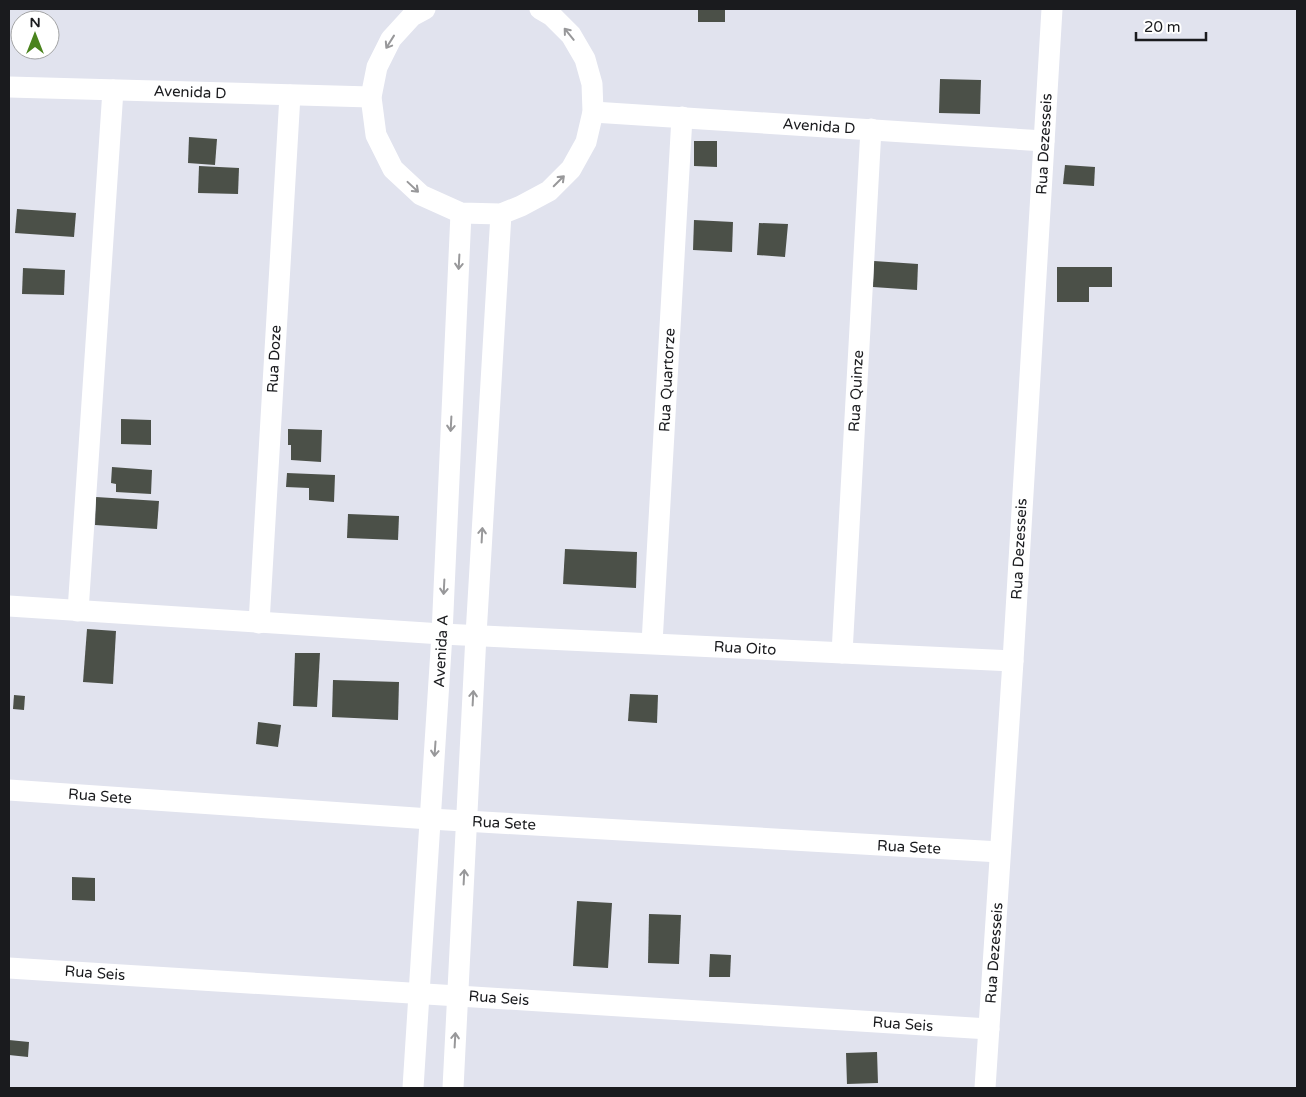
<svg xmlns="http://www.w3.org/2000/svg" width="1306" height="1097" viewBox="0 0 1306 1097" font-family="'Varela Round',sans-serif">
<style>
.building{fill:#4b5048}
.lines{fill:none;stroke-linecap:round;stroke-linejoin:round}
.street{stroke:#fff;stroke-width:21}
.oneway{stroke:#98989a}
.labels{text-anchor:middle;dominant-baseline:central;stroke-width:5;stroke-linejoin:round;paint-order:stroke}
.street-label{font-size:15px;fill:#1a1b1e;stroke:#fff}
</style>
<rect width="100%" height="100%" fill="#e1e3ee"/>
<!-- building -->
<g class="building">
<rect x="698" y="9" width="27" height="13"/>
<path d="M940 79 981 80 980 114 939 113Z"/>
<path d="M189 137 217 139 215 165 188 163Z"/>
<path d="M694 141H717V167L694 166Z"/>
<path d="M1065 165 1095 167 1094 186 1063 184Z"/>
<path d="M199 166 239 168 238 194 198 193Z"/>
<path d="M17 209 76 213 74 237 15 233Z"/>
<path d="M694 220 733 222 732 252 693 250Z"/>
<path d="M759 223 788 224 785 257 757 255Z"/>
<path d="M874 261 918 264 917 290 873 287Z"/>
<path d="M1057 267H1112V287H1089V302H1057Z"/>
<path d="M23 268 65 270 64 295 22 294Z"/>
<path d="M121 419 151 420V445L121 444Z"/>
<path d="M288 429 322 430 321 462 291 460V445H288Z"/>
<path d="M112 467 152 470 151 494 116 492V484L111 483Z"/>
<path d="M287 473 335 475 334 502 309 500V488L286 487Z"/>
<path d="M96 497 159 501 157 529 95 525Z"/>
<path d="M348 514 399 516 398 540 347 538Z"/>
<path d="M565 549 637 552 636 588 563 584Z"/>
<path d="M87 629 116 631 113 684 83 682Z"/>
<path d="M295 653H320L317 707 293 706Z"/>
<path d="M333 680 399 682 398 720 332 717Z"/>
<path d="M630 694 658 695 657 723 628 721Z"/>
<path d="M14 695 25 696 24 710 13 709Z"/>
<path d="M258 722 281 725 278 747 256 744Z"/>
<path d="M72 877 95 878V901L72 900Z"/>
<path d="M577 901 612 903 608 968 573 966Z"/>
<path d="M649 914 681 915 679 964 648 963Z"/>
<path d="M710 954 731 955 730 977H709Z"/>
<path d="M9 1040 29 1042 28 1057 9 1055Z"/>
<path d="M877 1052 878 1083 847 1084 846 1053Z"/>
</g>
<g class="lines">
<!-- street -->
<g class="street">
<path d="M425 9 412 16 391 39 377 67 371 97 376 135 393 169 421 195 461 213 501 214 521 206 549 191 571 169 586 142 593 112 592 84 585 59 571 35 552 16 540 9"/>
<path d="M9 87 371 97"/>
<path d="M593 112 1044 141"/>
<path d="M9 606 442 634 1013 661"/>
<path d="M78 611 113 90"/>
<path d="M259 623 290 95"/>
<path d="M652 643 682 117"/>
<path d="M842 653 871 129"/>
<path d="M9 790 430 819 1000 852"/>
<path d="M9 968 989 1029"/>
<path d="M413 1088 442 634 461 213"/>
<path d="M453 1088 476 635 501 214"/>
<path d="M985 1088 1013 661 1052 9"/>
</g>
</g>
<!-- one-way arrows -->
<defs><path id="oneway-shaft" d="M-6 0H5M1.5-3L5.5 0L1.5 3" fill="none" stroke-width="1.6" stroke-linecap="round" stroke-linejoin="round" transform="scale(1.25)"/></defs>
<g class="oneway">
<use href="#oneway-shaft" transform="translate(569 34) rotate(-129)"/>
<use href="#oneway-shaft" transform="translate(390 42) rotate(122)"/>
<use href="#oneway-shaft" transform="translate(559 181) rotate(-45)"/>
<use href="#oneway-shaft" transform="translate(413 187) rotate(43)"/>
<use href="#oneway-shaft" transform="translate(459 262) rotate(93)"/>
<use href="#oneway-shaft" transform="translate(451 424) rotate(93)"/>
<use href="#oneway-shaft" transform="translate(482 535) rotate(-87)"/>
<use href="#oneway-shaft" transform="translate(444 587) rotate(93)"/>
<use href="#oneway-shaft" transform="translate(473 698) rotate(-87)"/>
<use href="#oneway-shaft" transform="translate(435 749) rotate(94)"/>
<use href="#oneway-shaft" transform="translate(464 877) rotate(-87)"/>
<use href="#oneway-shaft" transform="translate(455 1040) rotate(-87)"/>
</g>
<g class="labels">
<!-- street labels -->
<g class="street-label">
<text transform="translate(190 92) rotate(2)">Avenida D</text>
<text transform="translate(819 126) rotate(4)">Avenida D</text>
<text transform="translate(1044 144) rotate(-87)">Rua Dezesseis</text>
<text transform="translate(274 359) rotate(-87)">Rua Doze</text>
<text transform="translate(667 380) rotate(-87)">Rua Quartorze</text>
<text transform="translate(856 391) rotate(-87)">Rua Quinze</text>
<text transform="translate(1019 549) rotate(-87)">Rua Dezesseis</text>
<text transform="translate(745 648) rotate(3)">Rua Oito</text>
<text transform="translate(441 651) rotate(-87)">Avenida A</text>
<text transform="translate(100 796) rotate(4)">Rua Sete</text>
<text transform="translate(504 823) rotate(3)">Rua Sete</text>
<text transform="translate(909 847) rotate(3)">Rua Sete</text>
<text transform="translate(994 953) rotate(-86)">Rua Dezesseis</text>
<text transform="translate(95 973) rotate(4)">Rua Seis</text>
<text transform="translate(499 998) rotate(4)">Rua Seis</text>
<text transform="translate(903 1024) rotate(4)">Rua Seis</text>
</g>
</g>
<!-- border -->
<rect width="1306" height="1097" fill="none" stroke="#1a1b1e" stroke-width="20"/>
<!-- north arrow -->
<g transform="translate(35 35)"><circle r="24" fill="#ffffff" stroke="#a3a4a5"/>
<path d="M0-4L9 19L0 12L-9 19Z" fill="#4a831d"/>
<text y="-8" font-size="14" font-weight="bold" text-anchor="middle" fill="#1a1b1e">N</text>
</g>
<!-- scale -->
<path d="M1136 32v8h70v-8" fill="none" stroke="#1a1b1e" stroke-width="2.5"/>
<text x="1144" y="32" font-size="15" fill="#1a1b1e" stroke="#ffffff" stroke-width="4" paint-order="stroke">20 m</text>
</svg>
